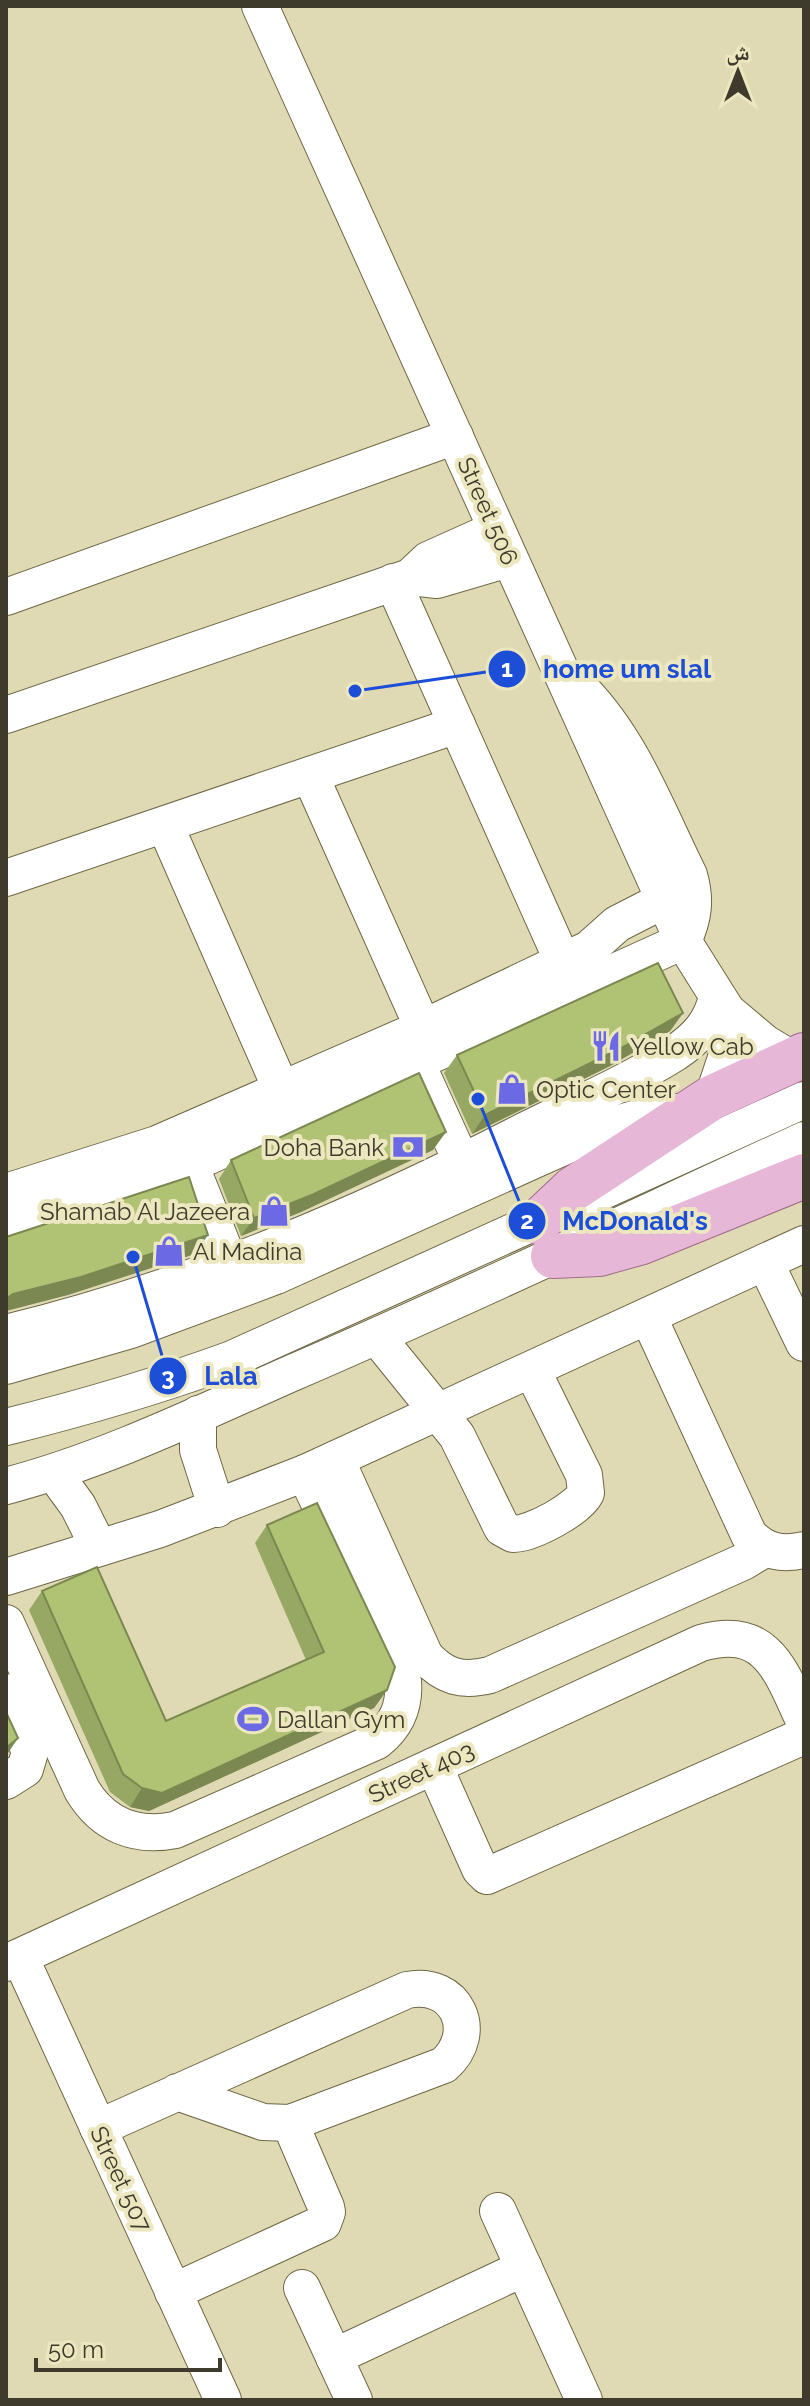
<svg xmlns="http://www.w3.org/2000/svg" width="810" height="2406" viewBox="0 0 810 2406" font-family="Raleway,'Noto Naskh Arabic',sans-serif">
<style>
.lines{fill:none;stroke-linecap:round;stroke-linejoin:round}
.minor-casing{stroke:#6d6745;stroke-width:38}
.major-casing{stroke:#a16c8a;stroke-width:46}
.minor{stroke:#fff;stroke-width:36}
.major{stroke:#e7b7d7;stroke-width:44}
.wall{fill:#97a864}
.shaded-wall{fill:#7b8851}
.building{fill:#b0c374;stroke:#7b8851;stroke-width:2}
.labels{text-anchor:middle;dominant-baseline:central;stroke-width:8;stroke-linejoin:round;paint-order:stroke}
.street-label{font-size:24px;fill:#3e3b2c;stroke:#ede7c0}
.poi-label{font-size:24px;fill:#3e3b2c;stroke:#ede7c0;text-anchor:start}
.leader{fill:none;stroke:#1d4ed8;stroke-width:3}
.callout-dot{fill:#1d4ed8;stroke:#ede7c0;stroke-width:3}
.mark-label{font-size:24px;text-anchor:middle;font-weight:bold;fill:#fff}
.callout-label{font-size:26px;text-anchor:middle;font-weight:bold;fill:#1d4ed8;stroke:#ede7c0;stroke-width:8;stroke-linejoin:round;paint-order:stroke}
</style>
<rect width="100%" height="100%" fill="#e0dab4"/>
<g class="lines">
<defs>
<g id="minor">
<path d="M260 6 683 941 727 1011 765 1043 793 1060"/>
<path d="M410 577 437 580 508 559"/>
<path d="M393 582 563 962"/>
<path d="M6 597 455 436"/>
<path d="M6 715 410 577 428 560 495 530"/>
<path d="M310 775 423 1028"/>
<path d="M165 825 282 1091"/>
<path d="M6 878 457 725"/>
<path d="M417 1064 462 1163"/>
<path d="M713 1097 727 1055V1011"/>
<path d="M190 1164 230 1264"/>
<path d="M6 1192 157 1144 423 1028 589 949 617 924 664 900"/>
<path d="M6 1226 171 1171 209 1156 683 941C694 918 696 899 689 875 658 813 632 741 582 690"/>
<path d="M765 1262 804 1343"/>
<path d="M648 1316 749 1535C765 1552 782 1555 804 1550"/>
<path d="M6 1333C187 1289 359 1216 524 1131 574 1106 627 1083 675 1053 697 1038 711 1023 717 997"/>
<path d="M377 1337 457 1436 502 1528 513 1534C532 1534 578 1509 586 1493L584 1475 532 1370"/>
<path d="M6 1366 131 1330 276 1276 610 1126 637 1118 692 1110"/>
<path d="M198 1414V1450L217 1509"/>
<path d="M6 1427C83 1408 158 1386 232 1359L804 1100"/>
<path d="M336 1459 425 1656C444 1677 462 1682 490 1675L743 1562 766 1548"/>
<path d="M54 1473 78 1506 99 1548"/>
<path d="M6 1486C105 1460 199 1414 292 1373 464 1299 634 1218 804 1140"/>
<path d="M6 1577 160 1529 305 1473 804 1244"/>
<path d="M6 1623 82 1790C103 1825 135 1838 175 1830L377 1741C397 1725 405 1706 403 1681L305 1473"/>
<path d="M6 1692 30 1752 25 1769 6 1781"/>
<path d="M434 1766 480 1869 487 1876 804 1736"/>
<path d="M20 1957 223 2400"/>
<path d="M6 1963 701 1643C767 1624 781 1671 804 1721"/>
<path d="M98 2128 407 1990C456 1980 481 2032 444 2065L290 2123 263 2122 177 2092"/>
<path d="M498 2211 584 2400"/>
<path d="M302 2288 354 2400"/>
<path d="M173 2292 323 2223 327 2212 326 2207 290 2123"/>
<path d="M334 2357 524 2268"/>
</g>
<g id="major">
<path d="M538 1222 573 1189 713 1097 804 1055"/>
<path d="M553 1256 599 1254 642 1242 804 1176"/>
</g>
</defs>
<!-- minor casing -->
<use href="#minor" class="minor-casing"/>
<!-- major casing -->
<use href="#major" class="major-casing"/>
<!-- minor -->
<use href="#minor" class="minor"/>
<!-- major -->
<use href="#major" class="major"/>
</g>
<!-- wall -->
<g class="wall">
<path d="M683 1013 670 1031 610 1066 472 1134 444 1073 457 1055Z"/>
<path d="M433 1150 301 1212 241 1236 219 1179 231 1160Z"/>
<path d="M267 1525 387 1690 374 1708 149 1811 130 1807 110 1792 29 1610 42 1591 166 1721 306 1660 255 1543Z"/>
</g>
<!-- shaded-wall -->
<g class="shaded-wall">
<path d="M683 1013 670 1031 610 1066 472 1134 485 1115Z"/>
<path d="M446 1132 433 1150 301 1212 241 1236 254 1218Z"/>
<path d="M208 1235 195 1254 68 1295 6 1311V1299L13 1294Z"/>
<path d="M387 1690 374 1708 149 1811 130 1807 142 1788Z"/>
<path d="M18 1738 6 1756V1748Z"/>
</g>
<!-- building -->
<g class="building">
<path d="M658 963 683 1013 623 1047 485 1115 457 1055Z"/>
<path d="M419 1073 446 1132 314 1194 254 1218 231 1160Z"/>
<path d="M189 1177 208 1235 81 1277 13 1294 6 1299V1237Z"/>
<path d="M317 1503 395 1667 387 1690 162 1793 142 1788 123 1774 42 1591 97 1567 166 1721 324 1652 267 1525Z"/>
<path d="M6 1712 18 1738 6 1748Z"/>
</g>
<!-- icons -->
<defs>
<symbol id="restaurant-bare" viewBox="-9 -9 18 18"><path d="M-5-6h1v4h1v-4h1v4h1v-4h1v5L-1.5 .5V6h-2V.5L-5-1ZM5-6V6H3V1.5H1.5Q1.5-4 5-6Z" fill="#6b69e3" stroke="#ede7c0" stroke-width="2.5" paint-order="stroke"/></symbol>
<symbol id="shop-bare" viewBox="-9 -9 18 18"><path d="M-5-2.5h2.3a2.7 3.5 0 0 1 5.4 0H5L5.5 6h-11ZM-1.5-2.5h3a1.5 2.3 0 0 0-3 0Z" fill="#6b69e3" stroke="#ede7c0" stroke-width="2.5" paint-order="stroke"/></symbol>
<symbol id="bank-bare" viewBox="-9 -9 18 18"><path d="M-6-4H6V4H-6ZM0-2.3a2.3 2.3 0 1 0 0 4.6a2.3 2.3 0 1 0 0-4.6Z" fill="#6b69e3" stroke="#ede7c0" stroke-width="2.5" paint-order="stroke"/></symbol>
<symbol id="stadium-bare" viewBox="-9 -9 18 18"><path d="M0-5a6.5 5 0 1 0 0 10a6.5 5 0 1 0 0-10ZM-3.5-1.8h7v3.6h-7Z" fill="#6b69e3" stroke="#ede7c0" stroke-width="2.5" paint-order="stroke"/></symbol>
</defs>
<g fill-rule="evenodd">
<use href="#restaurant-bare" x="584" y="1024" width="44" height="44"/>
<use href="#shop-bare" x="490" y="1067" width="44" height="44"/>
<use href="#bank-bare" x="386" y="1125" width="44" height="44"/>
<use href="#shop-bare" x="252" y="1189" width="44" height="44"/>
<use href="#shop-bare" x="147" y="1229" width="44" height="44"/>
<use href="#stadium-bare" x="231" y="1697" width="44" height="44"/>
</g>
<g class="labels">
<!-- street labels -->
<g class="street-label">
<text transform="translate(488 511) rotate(66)">Street 506</text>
<text transform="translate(421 1772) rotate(-25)">Street 403</text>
<text transform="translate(121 2179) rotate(65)">Street 507</text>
</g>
<!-- poi labels -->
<g class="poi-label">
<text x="630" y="1046">Yellow Cab</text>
<text x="536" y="1089">Optic Center</text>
<text x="384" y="1147" text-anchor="end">Doha Bank</text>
<text x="250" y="1211" text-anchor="end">Shamab Al Jazeera</text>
<text x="193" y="1251">Al Madina</text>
<text x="277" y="1719">Dallan Gym</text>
</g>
</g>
<!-- callouts -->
<path class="leader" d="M355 691L507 669M478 1099L527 1221M133 1257L168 1376"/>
<g class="callout-dot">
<circle cx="355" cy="691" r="8"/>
<circle cx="478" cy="1099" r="8"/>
<circle cx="133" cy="1257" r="8"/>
<circle cx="507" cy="669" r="20"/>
<circle cx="527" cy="1221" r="20"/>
<circle cx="168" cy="1376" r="20"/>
</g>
<g class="mark-label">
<text x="507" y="677">1</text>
<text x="527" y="1229">2</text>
<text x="168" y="1385">3</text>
</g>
<g class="callout-label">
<text x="627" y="678">home um slal</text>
<text x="635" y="1230">McDonald's</text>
<text x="231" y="1385">Lala</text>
</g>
<!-- border -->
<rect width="810" height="2406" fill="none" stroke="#3e3b2c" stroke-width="16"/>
<!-- north arrow -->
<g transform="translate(738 72)" stroke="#ede7c0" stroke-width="6" paint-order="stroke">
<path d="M0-6L14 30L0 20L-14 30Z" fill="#3e3b2c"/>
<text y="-12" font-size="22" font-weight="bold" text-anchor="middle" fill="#3e3b2c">ش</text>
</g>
<!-- scale -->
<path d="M36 2358v12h184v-12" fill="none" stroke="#3e3b2c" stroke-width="4"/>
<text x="48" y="2358" font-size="24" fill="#3e3b2c" stroke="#ede7c0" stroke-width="6" paint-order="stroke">50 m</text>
</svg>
